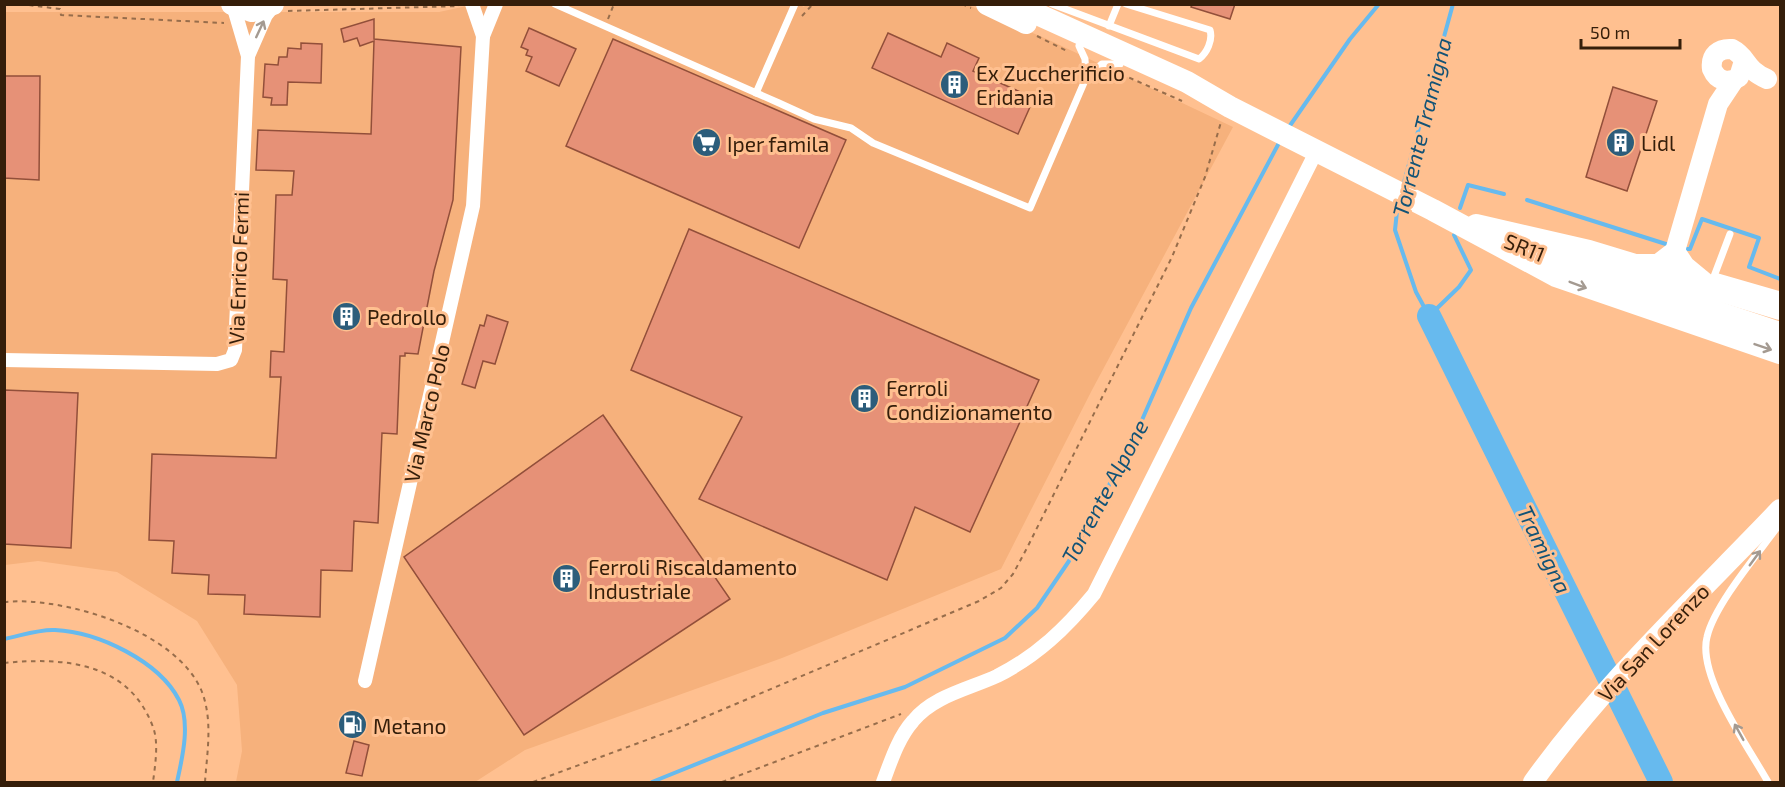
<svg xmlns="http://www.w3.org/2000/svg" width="1785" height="787" viewBox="0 0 1785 787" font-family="'Exo 2',sans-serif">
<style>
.built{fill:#f6b17c}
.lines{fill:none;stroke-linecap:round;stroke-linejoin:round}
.stream{stroke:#67baee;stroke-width:4}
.river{stroke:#67baee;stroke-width:24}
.building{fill:#e69177;stroke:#924f3a;stroke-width:1.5}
.path{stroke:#976d4b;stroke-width:2;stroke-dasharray:4.5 4.5;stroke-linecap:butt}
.lane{stroke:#fff;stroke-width:7}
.street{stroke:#fff;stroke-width:14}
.secondary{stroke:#fff;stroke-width:20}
.primary{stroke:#fff;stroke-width:22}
.oneway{stroke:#a49a91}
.labels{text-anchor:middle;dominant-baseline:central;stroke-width:6;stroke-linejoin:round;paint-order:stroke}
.poi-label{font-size:21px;fill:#351e0a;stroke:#ffc090;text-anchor:start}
.street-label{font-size:21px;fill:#351e0a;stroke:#ffc090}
.water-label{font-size:22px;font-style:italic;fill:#135376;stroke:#ffc090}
</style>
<rect width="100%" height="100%" fill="#ffc090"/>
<!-- built -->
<path class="built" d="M476 4H798L804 7 806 4 968 5 1049 40 1233 127 1092 390 1001 569 782 658 525 750 475 782H236L242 751 237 685 197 621 117 572 38 561 5 565 4 12H439Z"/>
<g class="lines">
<!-- stream -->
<g class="stream">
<path d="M1289 127 1350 39 1379 4"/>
<path d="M1403 186 1453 4"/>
<path d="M1527 200 1669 245"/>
<path d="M1398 202 1395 230 1416 292 1429 316 1459 287 1471 270 1454 235"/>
<path d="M1460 208 1468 185 1504 194"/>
<path d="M1682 249H1690L1702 219 1759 238 1749 267 1780 279"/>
<path d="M4 639C20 636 39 629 55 630 98 632 159 661 179 700 191 723 182 759 177 782"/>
<path d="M652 782 823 713 905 687 1005 638 1037 608 1069 561 1135 436 1191 308 1280 141"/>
</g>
<!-- river -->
<path class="river" d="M1429 316 1661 782"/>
</g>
<!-- building -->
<g class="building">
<path d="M1192 4H1235L1230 19 1191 7Z"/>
<path d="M374 19V39L461 47 453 200 434 271 418 354 405 353V356H400L397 434 382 433 378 523 354 521 352 571 321 570 320 617 244 614 245 595 208 594 209 575 172 573 174 541 149 540 152 454 276 458 281 377H270L271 351 284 352 287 280 273 279 276 195H292L294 171 256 170 258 130 371 134 374 41 360 46 357 38 344 42 341 29Z"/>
<path d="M529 28 576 49 559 86 526 71 532 57 526 55 528 50 521 47Z"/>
<path d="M888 33 941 57 947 43 979 58 973 71 1034 98 1018 134 872 68Z"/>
<path d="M613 39 846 140 799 248 566 146Z"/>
<path d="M301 43 322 44 321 83 288 82 287 105H271L272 98 263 97 265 64 278 65 279 57H287L288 48 301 49Z"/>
<path d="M4 76H40L39 180 4 178Z"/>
<path d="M1613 87 1657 101 1627 191 1586 177Z"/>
<path d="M689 229 1039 380 970 532 915 507 887 580 699 499 742 417 631 370Z"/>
<path d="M487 315 508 322 495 364 483 361 475 388 462 384 480 325 484 326Z"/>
<path d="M4 390 78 393 71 548 4 544Z"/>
<path d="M603 415 730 599 524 735 404 557Z"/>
<path d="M354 741 369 745 362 776 346 773Z"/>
</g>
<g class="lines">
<!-- path -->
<g class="path">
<path d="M20 4 60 9 61 15 224 23"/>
<path d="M962 4 971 8"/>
<path d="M288 11 459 6"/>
<path d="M802 16 813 4"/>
<path d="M608 19 614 4"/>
<path d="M1037 36 1069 52"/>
<path d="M1121 74 1182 101"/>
<path d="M4 602C64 596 178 631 202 692 213 721 207 753 205 782"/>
<path d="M4 663C64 657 129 662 153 727 159 743 155 766 153 782"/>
<path d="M533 782 679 728 979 601 1001 588 1013 574 1027 548 1172 257 1205 177 1221 122"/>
<path d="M722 782 901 714"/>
</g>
<!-- lane -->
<g class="lane">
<path d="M555 4 779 103 814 119 851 128 873 143 1030 208 1086 78 1102 64H1120"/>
<path d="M1052 4 1199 59C1207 53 1213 40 1210 30L1126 4"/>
<path d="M1109 26 1118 4"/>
<path d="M1079 46 1085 59 1086 78"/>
<path d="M756 93 795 4"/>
<path d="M1715 276 1780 295"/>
<path d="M1713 279 1730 234"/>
<path d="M1768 782C1749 748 1697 676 1707 637 1714 606 1756 556 1776 529L1778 518"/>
</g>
<!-- street -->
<g class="street">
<path d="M233 5 248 56"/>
<path d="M483 36 496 4"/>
<path d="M4 360 217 364 231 360 235 350 248 56 266 15 275 4"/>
<path d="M365 681 473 206 483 36 472 4"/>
<path d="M883 782C891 761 898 738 913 721 933 696 969 689 997 676 1037 656 1066 628 1094 594L1316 152"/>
</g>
<!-- secondary -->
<g class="secondary">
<path d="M1744 61 1739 77C1728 84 1717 81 1712 69 1710 55 1719 48 1732 49 1748 57 1744 69 1767 79"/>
<path d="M1675 251 1685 266 1708 285"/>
<path d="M1636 264H1658L1675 251 1718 104 1734 80"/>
<path d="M1533 782C1605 682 1695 598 1780 509"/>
</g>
<!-- primary -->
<g class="primary">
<path d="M232 4 252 11 273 4"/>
<path d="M987 4 1026 23"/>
<path d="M1015 4 1187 82 1230 107 1433 210 1556 276 1780 353"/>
<path d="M1476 225 1589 251 1780 309"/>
<path d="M1534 251 1780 333"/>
</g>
</g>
<!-- one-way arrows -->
<defs><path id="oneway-shaft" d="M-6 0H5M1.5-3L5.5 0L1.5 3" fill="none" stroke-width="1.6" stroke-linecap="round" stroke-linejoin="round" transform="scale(1.5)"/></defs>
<g class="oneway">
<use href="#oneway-shaft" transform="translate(260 29) rotate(-65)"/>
<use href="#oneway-shaft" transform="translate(1578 285) rotate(21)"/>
<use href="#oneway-shaft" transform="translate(1763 347) rotate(19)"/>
<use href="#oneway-shaft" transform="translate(1755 558) rotate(-54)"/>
<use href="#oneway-shaft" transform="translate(1739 732) rotate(-119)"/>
</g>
<!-- icons -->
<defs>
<symbol id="building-disc" viewBox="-11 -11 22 22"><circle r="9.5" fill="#2c5d7b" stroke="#ffc090"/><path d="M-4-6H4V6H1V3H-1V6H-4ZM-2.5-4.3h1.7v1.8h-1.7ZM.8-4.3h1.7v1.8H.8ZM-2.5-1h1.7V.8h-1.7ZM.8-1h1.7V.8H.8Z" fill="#fff"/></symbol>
<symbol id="supermarket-disc" viewBox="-11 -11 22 22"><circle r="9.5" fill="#2c5d7b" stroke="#ffc090"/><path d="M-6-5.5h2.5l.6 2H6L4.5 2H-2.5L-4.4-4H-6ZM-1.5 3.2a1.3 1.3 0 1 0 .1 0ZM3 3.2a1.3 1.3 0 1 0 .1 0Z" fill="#fff"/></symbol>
<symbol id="fuel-disc" viewBox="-11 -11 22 22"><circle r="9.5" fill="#2c5d7b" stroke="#ffc090"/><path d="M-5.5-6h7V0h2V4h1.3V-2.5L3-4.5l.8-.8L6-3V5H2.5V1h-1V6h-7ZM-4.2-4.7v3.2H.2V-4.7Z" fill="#fff"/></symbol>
</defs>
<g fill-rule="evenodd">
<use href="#building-disc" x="938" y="68" width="33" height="33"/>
<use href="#building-disc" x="1604" y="126" width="33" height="33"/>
<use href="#supermarket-disc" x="690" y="126" width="33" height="33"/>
<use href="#building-disc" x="330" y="300" width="33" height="33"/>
<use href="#building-disc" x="848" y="382" width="33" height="33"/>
<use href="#building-disc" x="550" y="562" width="33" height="33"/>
<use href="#fuel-disc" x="336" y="708" width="33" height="33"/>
</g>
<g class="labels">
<!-- poi labels -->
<g class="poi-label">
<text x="976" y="72">Ex Zuccherificio<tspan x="976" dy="24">Eridania</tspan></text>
<text x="1641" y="142">Lidl</text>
<text x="727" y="143">Iper famila</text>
<text x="367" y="316">Pedrollo</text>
<text x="886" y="387">Ferroli<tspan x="886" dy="24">Condizionamento</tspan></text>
<text x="588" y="566">Ferroli Riscaldamento<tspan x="588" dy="24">Industriale</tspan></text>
<text x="373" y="725">Metano</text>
</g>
<!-- street labels -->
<g class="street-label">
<text transform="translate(1525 247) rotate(22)">SR11</text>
<text transform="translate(238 268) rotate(-88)">Via Enrico Fermi</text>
<text transform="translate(426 413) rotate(-77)">Via Marco Polo</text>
<text transform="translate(1653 642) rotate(-47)">Via San Lorenzo</text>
</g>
<!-- water labels -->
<g class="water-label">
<text transform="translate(1421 127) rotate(-76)">Torrente Tramigna</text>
<text transform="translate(1104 491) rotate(-62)">Torrente Alpone</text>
<text transform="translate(1545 549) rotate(64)">Tramigna</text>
</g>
</g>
<!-- border -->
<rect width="1785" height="787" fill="none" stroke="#351e0a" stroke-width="12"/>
<!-- scale -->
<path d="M1581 39v9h99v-9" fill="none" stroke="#351e0a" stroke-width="3"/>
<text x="1590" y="39" font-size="18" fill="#351e0a" stroke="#ffc090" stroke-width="4.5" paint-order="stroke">50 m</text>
</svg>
